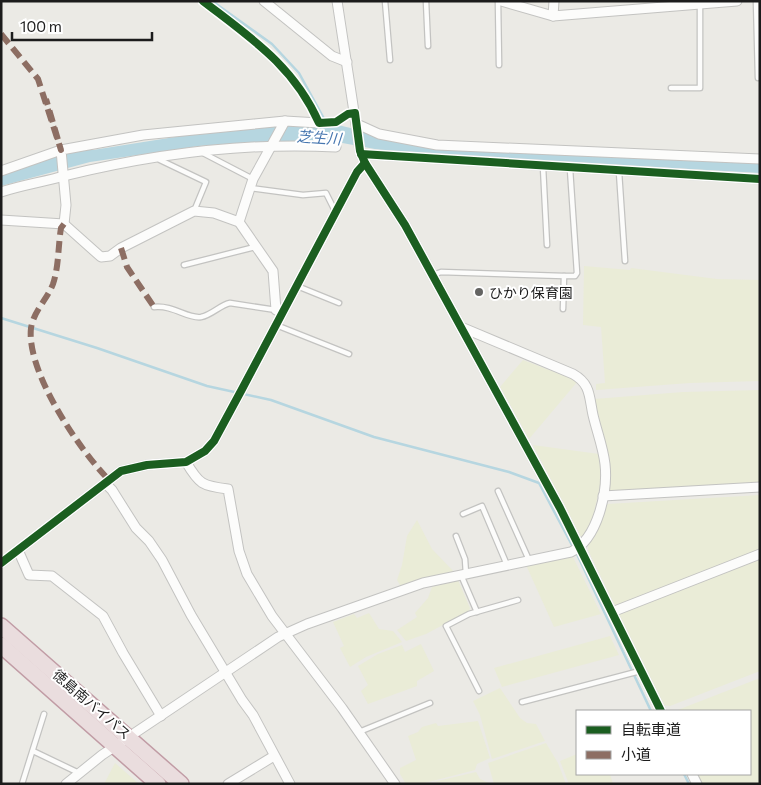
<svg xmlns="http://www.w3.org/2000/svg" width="761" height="785" viewBox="0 0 761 785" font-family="Commissioner,'Noto Sans JP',sans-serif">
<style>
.farmland{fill:#eaecd7}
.water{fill:#b6d6e0}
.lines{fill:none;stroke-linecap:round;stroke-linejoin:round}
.stream{stroke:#b6d6e0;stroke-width:2.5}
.lane-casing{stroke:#c3c3c1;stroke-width:7}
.street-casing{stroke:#c3c3c1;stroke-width:11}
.highway-casing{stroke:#c19ca5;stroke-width:18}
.lane{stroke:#fcfcfb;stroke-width:4.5}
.street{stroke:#fcfcfb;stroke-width:9}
.highway{stroke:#eaddde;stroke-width:15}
.quiet{stroke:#8d6e63;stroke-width:6;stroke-dasharray:12 6;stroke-linecap:butt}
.cycleway-casing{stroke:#fff;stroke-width:11}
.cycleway{stroke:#1b5e20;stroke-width:8}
.poi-dot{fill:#646462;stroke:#fff;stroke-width:2}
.labels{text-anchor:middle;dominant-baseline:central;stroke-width:4;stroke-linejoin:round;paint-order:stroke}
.poi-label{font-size:14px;fill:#1c1c1c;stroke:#fff;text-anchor:start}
.street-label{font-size:14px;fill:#1c1c1c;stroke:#fff}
.water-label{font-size:15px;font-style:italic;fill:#4676af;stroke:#fff}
</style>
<rect width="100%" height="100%" fill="#ebeae5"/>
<!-- farmland -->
<g class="farmland">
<path d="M584 266 630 270 631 268 717 279 760 280V381L690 383 596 390V384L605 383 601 327 583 325Z"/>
<path d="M523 360 578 381 529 439 500 387Z"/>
<path d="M760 390V482L610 492 608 490 594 399 683 392Z"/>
<path d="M533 445 599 454 601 482 592 521 583 536H580Z"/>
<path d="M760 495V551L619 606 614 604 588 550V545L594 534 603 507 607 504Z"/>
<path d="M417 520 432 549 455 573 401 587 397 580 402 565 407 536Z"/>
<path d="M573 557 601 614 554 627 526 565Z"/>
<path d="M760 558V671L670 706 663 705 619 615 623 611Z"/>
<path d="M458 580 470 608 469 611 426 634 406 641 397 630 417 617 415 613 428 598 432 587Z"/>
<path d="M369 613 379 629 393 631 402 642 366 657 350 667 340 648 344 646 333 622 354 614 357 618Z"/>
<path d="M610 636 619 655 502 687 494 668Z"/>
<path d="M421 644 434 671 417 681V686L368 704 361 691 368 685 358 666 378 654 402 645 405 652Z"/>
<path d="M760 678V784H702L697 774H750V711H675Z"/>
<path d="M500 688 520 718 527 723 536 724 545 741 492 759 480 715 473 701Z"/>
<path d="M478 721 490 758 477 764 475 770 421 784H406L400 774V768L416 760 408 736 418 732 422 727 436 723 438 726Z"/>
<path d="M546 743 558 763 566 784H494L488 763Z"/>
<path d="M577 754V774H610L613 784H569L560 761Z"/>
<path d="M115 763 139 784H104Z"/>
<path d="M476 772 480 779 491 784 433 782Z"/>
</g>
<!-- water -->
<path class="water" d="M292 124 338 125 417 144 760 162V173L391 152 337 142H253L199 146 90 162 1 186V173L79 149 93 150 238 127Z"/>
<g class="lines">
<!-- stream -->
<g class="stream">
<path d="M212 1 272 44 299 73 328 126"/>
<path d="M1 318 97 348 207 386 271 400 374 437 509 472 539 483 573 547"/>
<path d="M576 552 651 711"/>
<path d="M684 774 689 784"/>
</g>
<defs>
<g id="lane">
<path d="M385 1 390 60"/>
<path d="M426 1 428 46"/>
<path d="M498 1 499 65"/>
<path d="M756 1 758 78"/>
<path d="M671 88H700V5"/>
<path d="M201 152 253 179"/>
<path d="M158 157 160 160 206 182 194 211"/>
<path d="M543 167 547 245"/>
<path d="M619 172 625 261"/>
<path d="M250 188 303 195 326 193 335 211"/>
<path d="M184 265 255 247"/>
<path d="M433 275 441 272 564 276"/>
<path d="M297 286 339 303"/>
<path d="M154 307C174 305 187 319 201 317 212 315 220 305 230 303L276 310"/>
<path d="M563 309 564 276H575L577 273 570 169"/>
<path d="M276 325 349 354"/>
<path d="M498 491 529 560"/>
<path d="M463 514 482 506 507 565"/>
<path d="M456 536 465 559 466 574"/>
<path d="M461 575 477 612"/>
<path d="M479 691 446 626 469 614 518 600"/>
<path d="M522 702 640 671"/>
<path d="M359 732 430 703"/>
<path d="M33 751 79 773"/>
<path d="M22 784 44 714"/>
</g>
<g id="street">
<path d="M264 1 332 56 347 62"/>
<path d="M337 1 360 151 365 163 405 225 560 508 661 711"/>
<path d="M501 1 553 16 737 1"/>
<path d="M553 16 554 1"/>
<path d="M285 121 319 123"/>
<path d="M357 124 379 134 437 145 760 159"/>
<path d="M361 154 760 179"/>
<path d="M1 171 61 150"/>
<path d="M1 192C22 185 43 182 64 176 153 154 244 142 336 147"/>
<path d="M1 220 64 224 101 257 110 256 121 248 194 211 214 213 239 222 273 271 276 310 282 312"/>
<path d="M64 224 66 205 61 150 143 135 285 121 253 179 239 222"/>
<path d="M186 462C199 484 202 486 228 489L239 551 247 574 272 616 342 708 395 784"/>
<path d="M106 484 112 490 136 528 149 541 162 560 191 615 242 700 253 715 290 784"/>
<path d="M603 496 760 487"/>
<path d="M18 550 29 575 52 576 103 616 123 653 161 716"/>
<path d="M1 563 121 471 147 465 186 462 205 451 214 441 241 391 357 172 365 163"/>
<path d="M612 612 760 554"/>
<path d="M692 774 697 784"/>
<path d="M66 784 102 755 278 637 307 624 423 583 571 552C598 539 608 491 605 464 603 447 597 432 593 415 589 397 591 384 573 374L461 327"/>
<path d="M228 784 274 756"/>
</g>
<g id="highway">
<path d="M1 626 181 784"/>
<path d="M1 645 158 784"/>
</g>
</defs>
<!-- lane casing -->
<use href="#lane" class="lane-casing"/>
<!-- street casing -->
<use href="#street" class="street-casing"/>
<!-- highway casing -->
<use href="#highway" class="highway-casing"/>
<!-- lane -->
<use href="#lane" class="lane"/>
<!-- street -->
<use href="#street" class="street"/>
<!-- highway -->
<use href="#highway" class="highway"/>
<!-- quiet -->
<g class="quiet">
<path d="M1 34 38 79 61 150 46 99"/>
<path d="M64 224 61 228C58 246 59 266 53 284 47 300 34 310 31 328 26 372 80 451 110 481"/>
<path d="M121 248 127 267 154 307"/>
</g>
<defs>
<g id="cycleway">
<path d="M203 1C251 38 294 66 319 123L336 122 348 114 355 113 360 151 365 163 405 225 560 508 661 711"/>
<path d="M361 154 760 179"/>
<path d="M1 563 121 471 147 465 186 462 205 451 214 441 241 391 357 172 365 163"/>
</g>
</defs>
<!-- cycleway casing -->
<use href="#cycleway" class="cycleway-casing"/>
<!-- cycleway -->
<use href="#cycleway" class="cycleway"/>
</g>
<!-- markers -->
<circle class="poi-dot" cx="479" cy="292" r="5"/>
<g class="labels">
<!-- poi labels -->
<g class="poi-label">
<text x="489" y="292">ひかり保育園</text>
</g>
<!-- street labels -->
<g class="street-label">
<text transform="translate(92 704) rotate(41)">徳島南バイパス</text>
</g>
<!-- water labels -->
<g class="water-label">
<text transform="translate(319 137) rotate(4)">芝生川</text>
</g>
</g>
<!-- border -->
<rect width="761" height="785" fill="none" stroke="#1c1c1c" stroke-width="5"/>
<!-- legend -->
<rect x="576" y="710" width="175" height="65" fill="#ffffff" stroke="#a4a4a4"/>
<rect x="586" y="726" width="25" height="8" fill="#1b5e20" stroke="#a4a4a4"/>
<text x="621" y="735" font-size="15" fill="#1c1c1c">自転車道</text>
<rect x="586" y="751" width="25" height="8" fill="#8d6e63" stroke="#a4a4a4"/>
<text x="621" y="760" font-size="15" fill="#1c1c1c">小道</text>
<!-- scale -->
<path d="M12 32v8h140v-8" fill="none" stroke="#1c1c1c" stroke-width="2.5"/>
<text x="20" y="32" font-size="15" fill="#1c1c1c" stroke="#ffffff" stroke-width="4" paint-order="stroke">100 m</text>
</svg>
